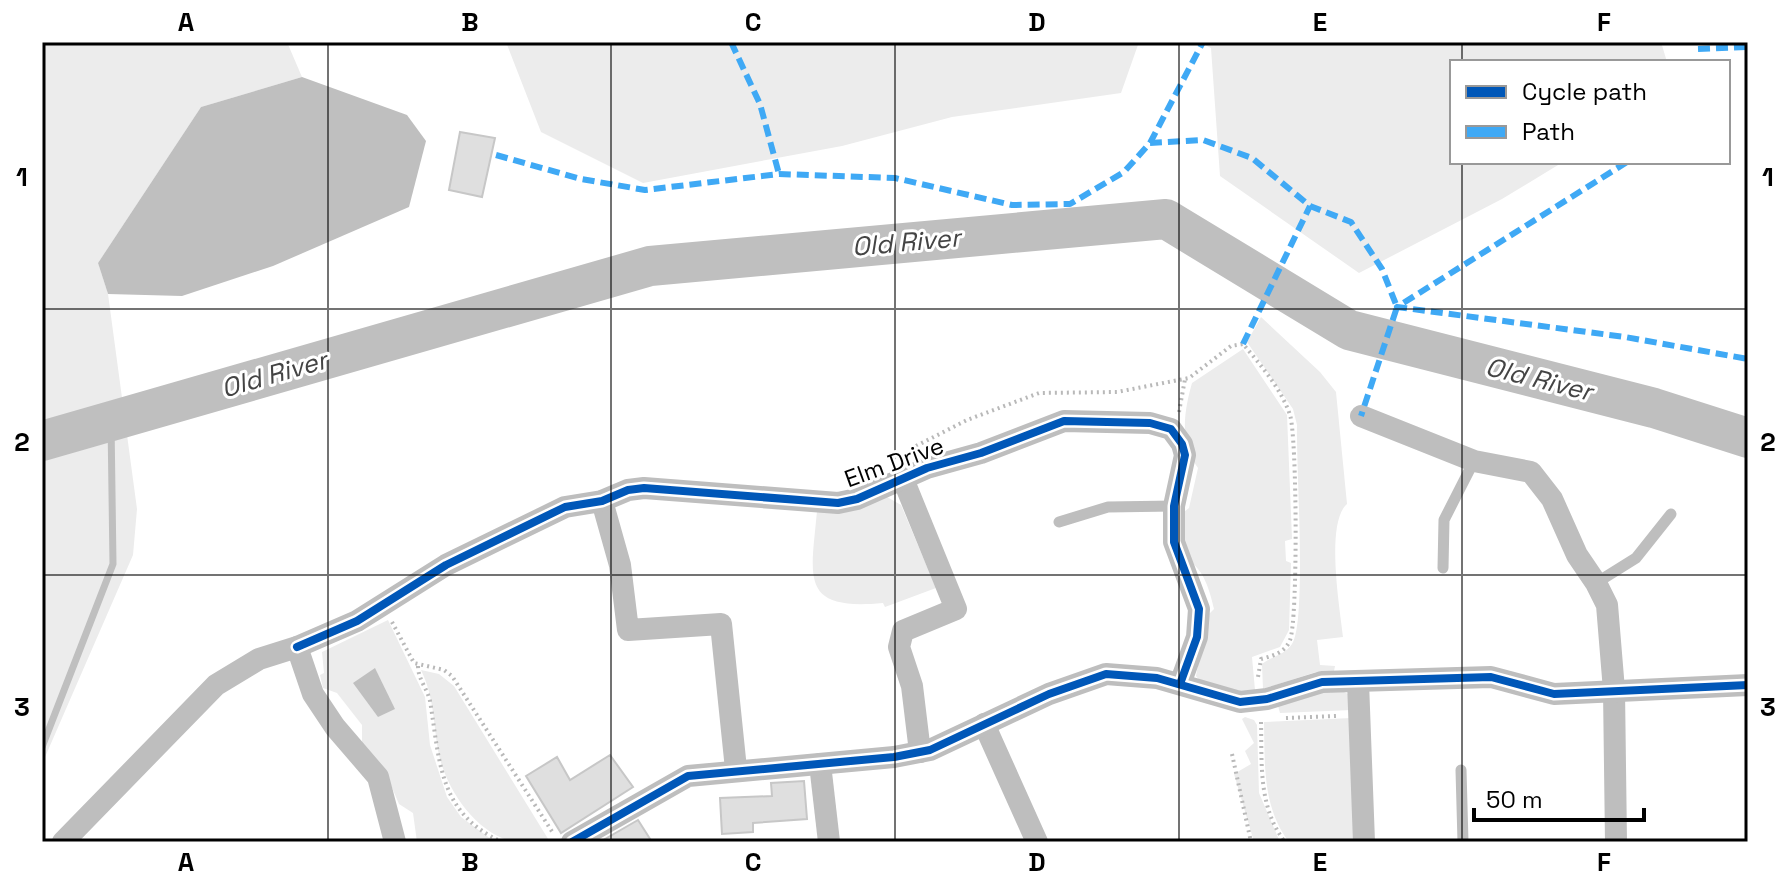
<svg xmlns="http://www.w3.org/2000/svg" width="1790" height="884" viewBox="0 0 1790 884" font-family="'Space Grotesk',sans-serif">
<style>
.green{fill:#ececec}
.water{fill:#bfbfbf}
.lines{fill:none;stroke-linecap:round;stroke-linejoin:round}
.stream{stroke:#bfbfbf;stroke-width:7}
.river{stroke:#bfbfbf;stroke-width:40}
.building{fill:#dfdfdf;stroke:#c7c7c7;stroke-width:2}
.path{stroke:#b9b9b9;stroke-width:4;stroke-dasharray:2 4;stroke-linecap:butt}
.lane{stroke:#bebebe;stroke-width:11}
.street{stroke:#bebebe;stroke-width:22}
.quiet{stroke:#3fa9f5;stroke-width:6;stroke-dasharray:12 6;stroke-linecap:butt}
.cycleway-casing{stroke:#fff;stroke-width:13}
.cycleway{stroke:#0057b8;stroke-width:8}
.grid{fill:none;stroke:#000;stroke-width:2;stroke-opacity:0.55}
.labels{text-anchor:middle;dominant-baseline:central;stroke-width:6;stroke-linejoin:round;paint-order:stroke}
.street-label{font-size:24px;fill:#000;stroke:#fff}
.water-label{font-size:26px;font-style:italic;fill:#444;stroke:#fff}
.neatline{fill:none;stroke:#000;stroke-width:3}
.grid-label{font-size:26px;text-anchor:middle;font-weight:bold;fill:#000}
</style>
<rect width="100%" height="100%" fill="#fff"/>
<!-- green -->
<g class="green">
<path d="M42 42H287L302 77 201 107 98 263 108 294 137 509 133 555 42 764Z"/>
<path d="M506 42H1139L1121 93 952 117 842 146 643 183 541 132Z"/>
<path d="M1198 42H1661L1667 62H1452V162H1563L1502 199 1359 273 1220 176 1211 48Z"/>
<path d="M1261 317 1320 372 1336 392 1347 504C1325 523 1340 609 1343 637L1317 640 1320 665 1335 666 1334 671 1316 672 1263 689 1262 664C1272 656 1285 655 1292 644 1307 622 1296 463 1297 425L1293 409 1247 342Z"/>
<path d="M1243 349 1287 415 1292 539 1285 541 1286 561 1291 563 1289 630 1280 647 1252 657 1255 690C1239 693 1206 690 1196 676L1207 616 1214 609C1210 592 1204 568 1187 560L1180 515 1189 508 1198 468C1179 443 1184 411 1192 383Z"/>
<path d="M887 497 901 505 936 588 885 607 883 603C799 611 811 578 817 511Z"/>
<path d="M388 620 425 697 430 745 447 797 461 817 495 842H417L413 813 399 804 390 783 362 742V725L337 693 323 688 320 675 324 673 322 652Z"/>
<path d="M421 670 439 674 454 686 550 842C539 842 524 844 513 842 475 832 447 790 439 755 433 725 435 699 421 670Z"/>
<path d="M1342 691 1348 694 1352 710 1280 713 1278 706 1317 692Z"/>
<path d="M1245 717 1254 720 1257 725 1259 793 1280 842H1254L1234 774 1251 764 1245 751 1254 743 1242 719Z"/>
<path d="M1351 718 1355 842H1289C1262 807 1265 763 1264 722Z"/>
</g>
<!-- water -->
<g class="water">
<path d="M302 77 407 115 426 141 409 207 273 266 182 296 108 294 98 263 201 107Z"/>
<path d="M375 668 395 709 378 717 353 683Z"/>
</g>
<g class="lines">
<!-- stream -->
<path class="stream" d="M42 747 113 564 111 422"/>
<!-- river -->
<path class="river" d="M42 441 650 266 1166 219 1349 330 1654 408 1748 438"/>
</g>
<!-- building -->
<g class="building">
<path d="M460 132 495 138 482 197 449 190Z"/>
<path d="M610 755 633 787 561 833 526 776 557 757 570 780Z"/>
<path d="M804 781 807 819 753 823V832L722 834 720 798 772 796 771 783Z"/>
<path d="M638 820 652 842H600Z"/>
</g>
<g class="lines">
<!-- path -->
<g class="path">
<path d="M1179 412 1185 379"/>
<path d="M916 446 967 420 1039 393 1117 392 1189 378 1231 346 1243 344C1260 364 1282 390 1290 415 1297 436 1298 620 1290 640 1285 653 1272 656 1261 659L1258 677"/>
<path d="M392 622 414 663 444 670 452 676 553 833"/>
<path d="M418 666C418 679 427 688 430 701 440 761 438 813 502 842"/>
<path d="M1286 718 1337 716"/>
<path d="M1261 722C1262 764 1258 807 1285 842"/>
<path d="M1232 754 1251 842"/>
</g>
<!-- lane -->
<g class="lane">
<path d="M1059 522 1108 507 1174 506"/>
<path d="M1443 568 1444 520 1474 461"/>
<path d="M1596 583 1636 558 1671 514"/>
<path d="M1461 770 1463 842"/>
</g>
<!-- street -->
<g class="street">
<path d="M1361 416 1474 461 1531 472 1552 499 1577 555 1596 583 1607 605 1614 690 1616 842"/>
<path d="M903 479 956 609 903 631 899 647 912 686 920 752"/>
<path d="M602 501 620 565 628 630 721 624 736 769"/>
<path d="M297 647 357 621 446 565 565 507 602 501 628 490 644 488 838 503 857 499 927 468 981 453 1064 421 1150 423 1171 429 1182 444 1185 455 1174 506V542L1199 609 1197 637 1180 684"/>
<path d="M1358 682 1364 842"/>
<path d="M984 724 1037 842"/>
<path d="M820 764 829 842"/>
<path d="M63 842 216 685 259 659 297 647 313 694 335 727 378 777 395 842"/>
<path d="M572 842 688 776 894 757 930 750 1049 694 1106 674 1157 678 1240 702 1267 699 1322 682 1491 677 1554 694 1748 685"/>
</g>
<!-- quiet -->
<g class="quiet">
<path d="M731 42 760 104 779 174"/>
<path d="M1698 49 1748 47"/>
<path d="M1150 143 1203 42"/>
<path d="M496 155 581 179 645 190 779 174 895 178 1012 205 1070 204 1124 172 1150 143 1203 140 1252 158 1310 206 1351 222 1382 269 1397 307 1361 416"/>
<path d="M1627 162 1397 307 1625 337 1748 359"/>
<path d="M1243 344 1310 206"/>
</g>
<defs>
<g id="cycleway">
<path d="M297 647 357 621 446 565 565 507 602 501 628 490 644 488 838 503 857 499 927 468 981 453 1064 421 1150 423 1171 429 1182 444 1185 455 1174 506V542L1199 609 1197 637 1180 684"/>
<path d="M572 842 688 776 894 757 930 750 1049 694 1106 674 1157 678 1240 702 1267 699 1322 682 1491 677 1554 694 1748 685"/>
</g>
</defs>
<!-- cycleway casing -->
<use href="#cycleway" class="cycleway-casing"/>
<!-- cycleway -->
<use href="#cycleway" class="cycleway"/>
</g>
<!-- grid -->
<path class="grid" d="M328 42V842M611 42V842M895 42V842M1179 42V842M1462 42V62M1462 162V842M42 309H1748M42 575H1748"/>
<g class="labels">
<!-- street labels -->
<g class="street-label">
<text transform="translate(894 462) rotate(-20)">Elm Drive</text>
</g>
<!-- water labels -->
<g class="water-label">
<text transform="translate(906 242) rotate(-5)">Old River</text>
<text transform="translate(274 374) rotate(-16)">Old River</text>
<text transform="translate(1539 379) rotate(14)">Old River</text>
</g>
</g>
<!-- border -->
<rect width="1790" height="884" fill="none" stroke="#ffffff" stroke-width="88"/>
<!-- legend -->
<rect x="1450" y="60" width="280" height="104" fill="#ffffff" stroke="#999999" stroke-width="2"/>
<rect x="1466" y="86" width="40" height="12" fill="#0057b8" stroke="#999999" stroke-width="2"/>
<text x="1522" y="100" font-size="24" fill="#000000">Cycle path</text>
<rect x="1466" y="126" width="40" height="12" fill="#3fa9f5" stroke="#999999" stroke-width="2"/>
<text x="1522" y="140" font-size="24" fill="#000000">Path</text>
<!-- scale -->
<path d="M1474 808v12h170v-12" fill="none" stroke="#000000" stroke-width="4"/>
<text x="1486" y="808" font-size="24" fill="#000000" stroke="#ffffff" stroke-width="6" paint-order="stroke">50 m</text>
<rect x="44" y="44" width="1702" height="796" class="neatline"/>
<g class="grid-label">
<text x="186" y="31">A</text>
<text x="470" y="31">B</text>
<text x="753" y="31">C</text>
<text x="1037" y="31">D</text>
<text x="1320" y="31">E</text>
<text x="1604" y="31">F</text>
<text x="22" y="186">1</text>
<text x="1768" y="186">1</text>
<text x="22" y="451">2</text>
<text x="1768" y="451">2</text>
<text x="22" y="716">3</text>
<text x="1768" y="716">3</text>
<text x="186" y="871">A</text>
<text x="470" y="871">B</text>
<text x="753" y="871">C</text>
<text x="1037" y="871">D</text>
<text x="1320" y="871">E</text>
<text x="1604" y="871">F</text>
</g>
</svg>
